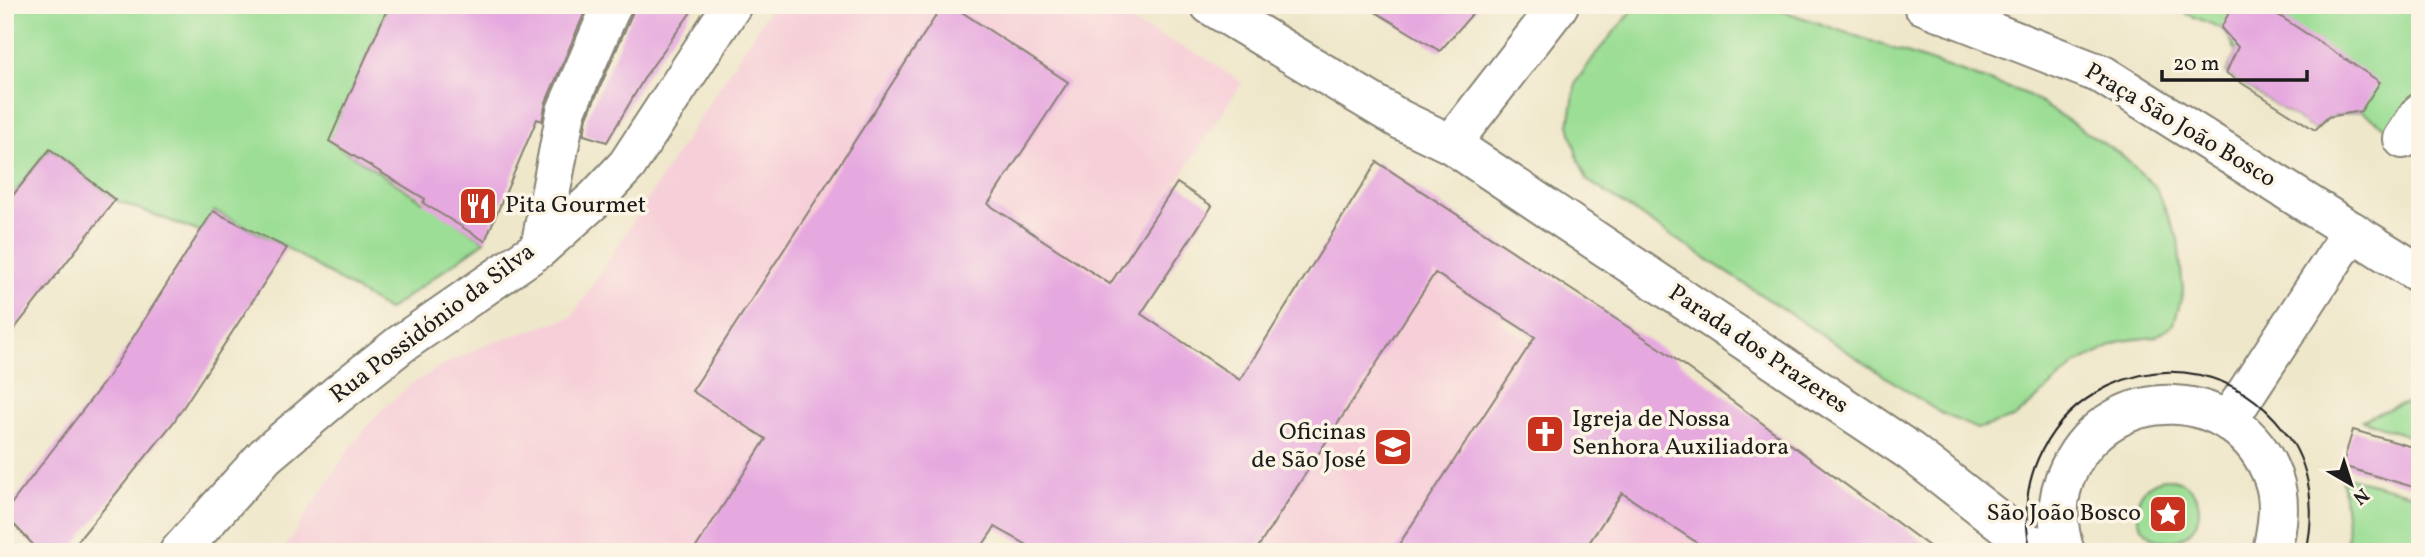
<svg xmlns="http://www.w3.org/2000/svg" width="2425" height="557" viewBox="0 0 2425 557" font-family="Vollkorn,serif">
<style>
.built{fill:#f6cfd8}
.green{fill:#9cde95;stroke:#5c7d58;stroke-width:2}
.building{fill:#e6a9df}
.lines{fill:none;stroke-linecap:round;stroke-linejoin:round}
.minor-casing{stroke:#868273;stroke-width:42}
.minor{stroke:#fff;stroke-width:38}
.tram{stroke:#1c1c1c;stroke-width:2}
.labels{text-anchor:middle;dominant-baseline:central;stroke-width:7;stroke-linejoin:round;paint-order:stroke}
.street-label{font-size:24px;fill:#1c1c1c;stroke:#fcf5e5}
.poi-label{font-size:24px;fill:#1c1c1c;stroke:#fcf5e5;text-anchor:start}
</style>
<rect width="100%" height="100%" fill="#fcf5e5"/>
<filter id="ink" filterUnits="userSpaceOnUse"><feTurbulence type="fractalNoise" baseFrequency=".0143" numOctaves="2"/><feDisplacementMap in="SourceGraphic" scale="14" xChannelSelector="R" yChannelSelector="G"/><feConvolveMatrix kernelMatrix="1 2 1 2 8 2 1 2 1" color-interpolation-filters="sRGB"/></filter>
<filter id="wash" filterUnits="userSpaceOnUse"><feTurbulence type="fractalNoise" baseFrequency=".00686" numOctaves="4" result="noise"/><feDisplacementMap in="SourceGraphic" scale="28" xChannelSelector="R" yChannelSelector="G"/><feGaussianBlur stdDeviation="1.57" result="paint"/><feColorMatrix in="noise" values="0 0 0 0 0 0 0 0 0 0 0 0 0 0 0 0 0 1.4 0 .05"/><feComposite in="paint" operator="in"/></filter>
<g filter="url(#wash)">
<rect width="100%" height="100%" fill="#efe7ca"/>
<!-- built -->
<g class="built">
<path d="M772 5H1095L1206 58 1242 83 933 552H282L349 449 377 415 409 386 447 363 486 345 572 317Z"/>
<path d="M1435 273 1503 317 1500 322 1532 342 1394 552H1255Z"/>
<path d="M1622 493 1711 552H1583Z"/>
</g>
<!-- green -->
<g class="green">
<path d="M5 5H389L330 141 485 241 388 310 287 248 214 211 200 232 115 200 50 149 5 205Z"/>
<path d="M1637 5H1765L2027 94 2120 154 2155 186 2178 239 2183 291 2174 324 2155 337 2121 341 2076 364 2016 417 1977 429 1939 412 1587 180 1577 156 1569 125 1576 82 1598 51Z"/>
<path d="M2165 5H2420V150L2361 111 2328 117 2315 130 2226 73 2236 52 2230 38 2221 28Z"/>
<path d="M2420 402V440L2362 420 2400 404Z"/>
<path d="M2342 476 2420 496V552H2344L2348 535Z"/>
<circle cx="2168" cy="510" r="31"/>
</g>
<g id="blocks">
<!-- building -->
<g class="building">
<path d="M389 5H588L546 102 542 121 537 119 485 241 423 203 425 199 329 141Z"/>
<path d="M633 5H696L646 75 607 142 584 135 587 117 632 14Z"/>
<path d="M943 5H951L1068 82 988 204 1110 284 1177 183 1212 206 1141 314 1240 380 1377 162 1660 348 1937 552H1711L1622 493 1583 552H1394L1535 337 1435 273 1255 552H1040L995 527 978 552H693L766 439 692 391Z"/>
<path d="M1364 5H1480L1440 51Z"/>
<path d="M2233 5H2263L2380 82 2361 111 2328 117 2315 130 2226 73 2238 47 2221 28Z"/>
<path d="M50 149 115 200 5 341V205Z"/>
<path d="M213 211 287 248 173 423 69 552H40L5 515V512L108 377Z"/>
<path d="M2353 430 2420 449V489L2342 466Z"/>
</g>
</g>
</g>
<g filter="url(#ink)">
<use href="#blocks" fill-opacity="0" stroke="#868273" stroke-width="2"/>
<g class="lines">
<defs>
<g id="minor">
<path d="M1210 5 1401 120 1451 144 1910 451 2029 544 2064 549"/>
<path d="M1923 5 2103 75 2420 274"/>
<path d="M2403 139 2420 113"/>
<path d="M1451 144 1559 5"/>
<path d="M540 248 595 199 627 165 732 5"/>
<path d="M2228 421 2352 231"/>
<path d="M179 552 265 456 338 394 401 344 540 248 566 111 612 5"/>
<path d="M2065 552C2056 524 2056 495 2069 469 2111 380 2239 384 2273 478 2282 502 2277 527 2272 552"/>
</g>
</defs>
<!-- minor casing -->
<use href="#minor" class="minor-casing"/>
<!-- minor -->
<use href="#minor" class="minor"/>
<!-- tram -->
<path class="tram" d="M2031 552C1995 399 2187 305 2284 430 2311 465 2316 510 2306 552"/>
</g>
</g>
<!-- icons -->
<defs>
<symbol id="restaurant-square" viewBox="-11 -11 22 22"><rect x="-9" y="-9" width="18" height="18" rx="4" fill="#c8321e" stroke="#fcf5e5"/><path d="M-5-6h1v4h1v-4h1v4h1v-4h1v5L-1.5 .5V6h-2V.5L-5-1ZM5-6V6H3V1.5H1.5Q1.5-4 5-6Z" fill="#fff"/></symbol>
<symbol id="church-square" viewBox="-11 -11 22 22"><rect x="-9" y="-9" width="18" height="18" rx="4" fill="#c8321e" stroke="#fcf5e5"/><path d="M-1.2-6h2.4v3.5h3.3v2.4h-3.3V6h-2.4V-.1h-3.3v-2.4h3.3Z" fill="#fff"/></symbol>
<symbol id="school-square" viewBox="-11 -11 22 22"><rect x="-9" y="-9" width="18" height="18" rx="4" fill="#c8321e" stroke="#fcf5e5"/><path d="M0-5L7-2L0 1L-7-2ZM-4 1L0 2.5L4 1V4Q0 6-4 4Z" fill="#fff"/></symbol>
<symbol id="sight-square" viewBox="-11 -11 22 22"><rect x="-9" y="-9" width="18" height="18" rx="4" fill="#c8321e" stroke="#fcf5e5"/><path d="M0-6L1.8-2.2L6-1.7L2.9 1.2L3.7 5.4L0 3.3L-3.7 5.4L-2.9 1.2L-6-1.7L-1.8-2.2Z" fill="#fff"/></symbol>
</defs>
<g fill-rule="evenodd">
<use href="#restaurant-square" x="456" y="184" width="44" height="44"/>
<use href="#church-square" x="1523" y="412" width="44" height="44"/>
<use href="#school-square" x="1371" y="425" width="44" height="44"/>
<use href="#sight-square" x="2146" y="492" width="44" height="44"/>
</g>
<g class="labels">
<!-- street labels -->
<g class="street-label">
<text transform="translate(2180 126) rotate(31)">Praça São João Bosco</text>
<text transform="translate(433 324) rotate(-37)">Rua Possidónio da Silva</text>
<text transform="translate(1758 350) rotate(34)">Parada dos Prazeres</text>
</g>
<!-- poi labels -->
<g class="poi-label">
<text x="505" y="206">Pita Gourmet</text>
<text x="1572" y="420">Igreja de Nossa<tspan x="1572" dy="28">Senhora Auxiliadora</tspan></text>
<text x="1366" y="433" text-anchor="end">Oficinas<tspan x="1366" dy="28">de São José</tspan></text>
<text x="2141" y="514" text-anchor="end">São João Bosco</text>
</g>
</g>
<!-- margin -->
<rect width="2425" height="557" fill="none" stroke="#fcf5e5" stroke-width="28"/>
<!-- north arrow -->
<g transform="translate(2351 484) rotate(141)" stroke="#fcf5e5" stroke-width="5" paint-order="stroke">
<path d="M0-5L12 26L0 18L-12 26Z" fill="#1c1c1c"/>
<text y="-10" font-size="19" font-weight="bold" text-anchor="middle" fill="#1c1c1c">N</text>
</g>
<!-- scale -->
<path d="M2162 70v10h145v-10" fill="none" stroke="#1c1c1c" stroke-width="3.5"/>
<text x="2173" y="70" font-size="21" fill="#1c1c1c" stroke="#fcf5e5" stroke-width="5" paint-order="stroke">20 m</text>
</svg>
